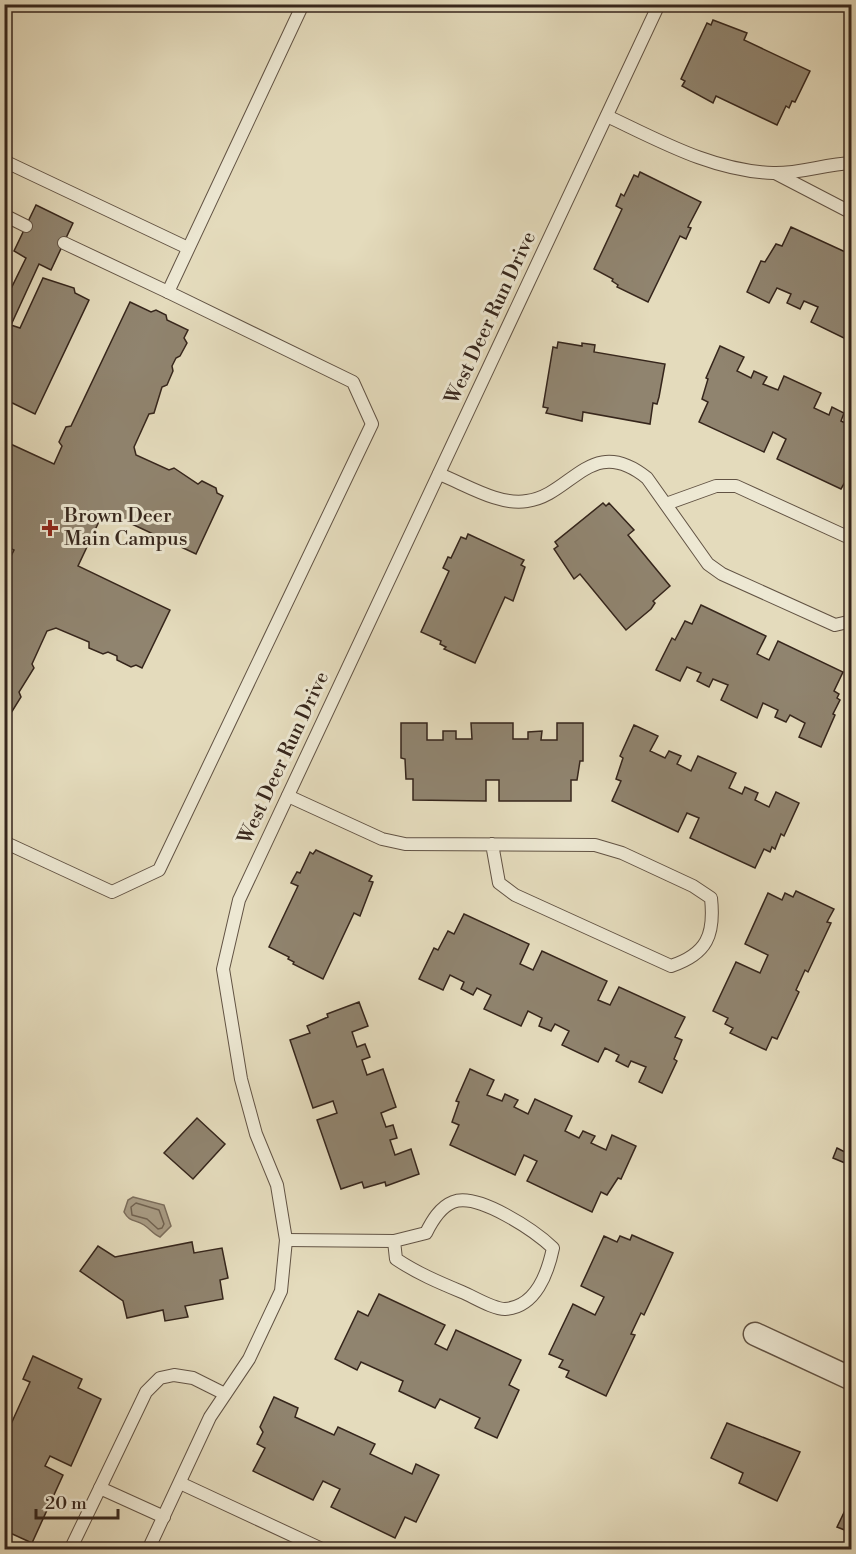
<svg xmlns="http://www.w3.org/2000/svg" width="856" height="1554" viewBox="0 0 856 1554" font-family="'Libre Bodoni',serif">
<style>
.water{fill:#a99d86;stroke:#7b6d5c;stroke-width:1.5}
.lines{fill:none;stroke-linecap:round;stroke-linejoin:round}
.shore{stroke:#706251;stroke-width:1.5}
.building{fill:#90846f;stroke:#36261c;stroke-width:1.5}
.service-casing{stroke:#625344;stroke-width:14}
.minor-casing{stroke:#625344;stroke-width:25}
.service{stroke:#ede8d3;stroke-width:12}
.minor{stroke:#ede8d3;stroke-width:22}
.poi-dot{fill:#8f2418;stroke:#ede8d3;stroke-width:2}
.labels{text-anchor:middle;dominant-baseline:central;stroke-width:6;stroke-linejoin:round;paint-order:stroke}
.street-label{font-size:20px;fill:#36261c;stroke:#ede8d3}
.poi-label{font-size:20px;fill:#36261c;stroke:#ede8d3;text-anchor:start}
</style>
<rect width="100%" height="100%" fill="#e4dbbc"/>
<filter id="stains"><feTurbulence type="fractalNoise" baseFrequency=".00333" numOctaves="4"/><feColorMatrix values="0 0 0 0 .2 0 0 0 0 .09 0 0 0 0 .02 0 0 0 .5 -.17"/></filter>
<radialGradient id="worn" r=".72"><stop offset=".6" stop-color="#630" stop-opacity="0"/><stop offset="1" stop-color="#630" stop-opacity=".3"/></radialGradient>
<!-- water -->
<path class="water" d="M133 1197 164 1205 171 1226 160 1237C153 1234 150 1229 144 1225 135 1219 130 1223 124 1212L128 1200Z"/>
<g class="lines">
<!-- shore -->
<path class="shore" d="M136 1203 159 1210 164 1224 162 1228 158 1229 147 1219 132 1215 131 1207Z"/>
</g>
<!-- building -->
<g class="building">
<path d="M713 20 747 33 744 40 810 71 795 102 792 101 789 108 786 106 777 125 716 96 713 103 682 86 685 81 681 79 707 23 711 25Z"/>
<path d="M640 172 701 202 688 227 691 228 686 239 680 236 648 302 617 287 618 285 612 281 613 279 594 269 622 209 616 206 621 194 624 196 634 175 638 177Z"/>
<path d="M36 205 73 223 51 270 39 264 11 325 20 328 43 278 74 288 75 293 89 300 35 414 4 399V303L26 258 14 251Z"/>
<path d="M791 227 852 255V269L848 277 852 279V332L848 340 811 322 818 307 804 301 800 309 787 303 791 294 777 288 769 303 747 292 761 261 765 262 776 244 782 246Z"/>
<path d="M130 302 151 312 156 310 166 315 167 320 188 330 184 338 187 343 180 356 176 358 172 366 173 371 167 385 162 387 154 413 149 414 134 447 136 455 169 470 174 468 198 484 202 481 216 488 217 493 223 496 196 554 104 511 78 566 170 610 142 668 136 665 131 667 117 660V656L108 652 103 654 89 648V642L56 628 47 631 32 664 34 668 19 692 21 697 6 721 8 725 4 732V570L14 550 4 545V441L54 464 62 446 59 442 66 427 71 426Z"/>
<path d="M558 342 582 346V343L595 345 594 352 665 364 659 397 657 404 653 403 650 424 583 412 582 421 546 413 548 408 543 407 553 347 557 348Z"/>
<path d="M720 346 744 357 737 371 751 378 754 371 767 377 763 384 778 390 784 376 821 393 814 408 829 415 832 407 844 413 841 421 852 426V470L841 489 777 459 786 439 773 432 764 452 699 422 708 402 702 399 708 379 706 378Z"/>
<path d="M603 503 606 506 609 503 634 530 628 535 670 586 653 601 655 603 651 609 626 630 580 574 574 579 554 549 558 546 555 542Z"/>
<path d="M468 534 524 560 521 565 525 567 513 601 505 597 475 663 444 649 446 647 440 644 441 641 421 632 449 571 443 568 448 557 451 558 461 537 466 539Z"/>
<path d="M701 605 766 636 757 654 769 660 778 641 843 672 834 691 839 694 837 698 840 700 833 714 835 715 821 747 799 737 805 723 790 715 786 722 775 717 778 710 763 703 757 718 721 700 728 685 713 679 709 687 697 681 701 673 687 667 680 681 656 670 672 638 675 640 685 621 692 624Z"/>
<path d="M401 723H427V740H443V731H456V739H472L471 723H513V739H528V732L542 731 541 740H557V723H583V761H580L577 780H571V801H499V780H486V801L413 800V779H406L405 759 401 758Z"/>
<path d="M634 725 658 736 650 751 665 758 669 751 681 756 677 764 691 771 698 756 736 773 729 788 742 794 745 787 758 793 755 800 769 807 776 792 799 803 784 836 781 834 775 849 772 847 770 852 764 849 755 868 690 838 699 818 687 813 678 832 612 801 621 781 616 779 623 758 620 756Z"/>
<path d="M316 850 372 876 369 881 373 882 360 916 354 913 323 979 293 964 294 962 288 959 289 957 269 947 298 886 291 883 297 872 300 873 310 852 313 854Z"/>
<path d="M796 891 834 909 827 922 831 923 808 972 805 970 796 990 799 992 777 1039 772 1037 766 1050 730 1033 733 1028 725 1024 728 1018 713 1011 736 962 760 973 768 955 745 944 768 893 782 900 785 893 793 897Z"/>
<path d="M464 914 529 944 520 964 533 970 542 951 607 981 598 1000 610 1005 619 987 685 1017 675 1037 682 1040 674 1059 677 1061 662 1093 639 1082 646 1067 631 1061 628 1067 616 1061 619 1055 605 1048 598 1062 562 1045 569 1031 555 1024 551 1031 539 1026 542 1018 528 1011 521 1026 484 1009 491 995 477 988 473 995 461 989 464 982 450 975 443 990 419 979 434 948 438 950 448 931 454 934Z"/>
<path d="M359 1002 368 1026 352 1032 357 1047 365 1044 370 1057 362 1060 367 1075 383 1069 396 1107 381 1113 386 1127 393 1125 397 1138 390 1140 395 1155 411 1149 419 1174 386 1186 385 1182 364 1188 362 1182 341 1189 317 1120 337 1113 333 1101 313 1108 290 1040 310 1033 307 1026 328 1017 327 1014Z"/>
<path d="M470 1069 494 1080 487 1095 502 1101 505 1094 518 1100 514 1107 528 1114 535 1099 572 1116 565 1131 579 1138 583 1131 595 1136 591 1143 606 1150 612 1135 636 1146 621 1179 618 1178 607 1195 601 1192 592 1212 527 1181 537 1161 524 1155 515 1175 450 1145 459 1125 452 1122 459 1102 456 1101Z"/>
<path d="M197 1118 225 1144 193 1179 164 1153Z"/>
<path d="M837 1148 849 1154 845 1163 833 1158Z"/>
<path d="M632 1235 673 1253 644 1315 641 1313 631 1334 635 1335 606 1396 566 1377 569 1371 559 1367 563 1360 549 1354 573 1304 595 1315 604 1297 581 1286 604 1236 617 1242 620 1236 630 1240Z"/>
<path d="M192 1242 194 1253 222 1248 228 1278 220 1280 223 1299 185 1306 188 1317 165 1321 163 1310 127 1318 123 1301 80 1271 98 1246 115 1257Z"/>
<path d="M379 1294 445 1325 435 1344 447 1350 456 1330 521 1360 509 1385 519 1390 497 1438 475 1428 480 1418 440 1399 435 1408 399 1391 403 1381 361 1362 357 1370 335 1359 358 1311 368 1316Z"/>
<path d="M33 1356 82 1379 78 1388 101 1399 71 1466 50 1456 45 1466 63 1475 32 1543 8 1532 4 1539V1421L11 1424 30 1382 23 1379Z"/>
<path d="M274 1397 298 1408 295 1417 334 1435 338 1427 375 1444 370 1454 412 1474 416 1464 439 1475 416 1522 405 1517 395 1538 331 1507 340 1489 323 1481 313 1500 253 1471 265 1448 257 1444 263 1432 260 1427Z"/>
<path d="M727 1423 800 1452 777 1501 739 1483 743 1473 711 1458Z"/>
<path d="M852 1496V1533L837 1527Z"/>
</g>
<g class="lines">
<defs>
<g id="service">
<path d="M607 116C660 141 713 171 773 173 799 174 825 164 852 163"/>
<path d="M4 161 188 248"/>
<path d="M775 173 852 213"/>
<path d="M4 215 26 226"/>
<path d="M64 243 168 292"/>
<path d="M439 474C465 484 499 506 527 501 572 495 591 433 647 478L708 564 722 574 835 625 852 621"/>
<path d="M666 504 716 486H736L852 539"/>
<path d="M288 796 382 839 405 844 595 845 622 853 693 886 711 898C715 935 707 954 671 966L515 895 499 883 492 844"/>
<path d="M4 842 112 892 159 870 372 424 353 382 168 292 303 4"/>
<path d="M286 1240 394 1241 426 1233C432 1221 440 1207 453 1202 478 1192 535 1231 553 1248 548 1272 536 1307 505 1309 493 1309 474 1297 462 1292 438 1282 417 1273 396 1259L394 1241"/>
<path d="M180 1483 324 1550"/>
<path d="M100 1488 146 1392 160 1378 174 1375 193 1378 225 1394"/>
<path d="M70 1550 100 1488 164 1517"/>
<path d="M148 1550 210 1417 249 1359 281 1291 286 1240 277 1185 256 1134 241 1079 223 969 239 900 659 4"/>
</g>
<path id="minor" d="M755 1334 852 1379"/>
</defs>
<!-- service casing -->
<use href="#service" class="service-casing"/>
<!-- minor casing -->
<use href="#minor" class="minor-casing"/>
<!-- service -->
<use href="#service" class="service"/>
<!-- minor -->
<use href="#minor" class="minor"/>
</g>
<!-- markers -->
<path class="poi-dot" d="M47 519h6v6h6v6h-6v6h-6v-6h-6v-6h6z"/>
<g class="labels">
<!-- street labels -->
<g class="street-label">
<text transform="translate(491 318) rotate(-65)">West Deer Run Drive</text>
<text transform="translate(284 758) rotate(-65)">West Deer Run Drive</text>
</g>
<!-- poi labels -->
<g class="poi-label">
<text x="64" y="516">Brown Deer<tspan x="64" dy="23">Main Campus</tspan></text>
</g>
</g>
<!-- margin -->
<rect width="856" height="1554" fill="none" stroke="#e4dbbc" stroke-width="24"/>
<rect x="6" y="6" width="844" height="1542" fill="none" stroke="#36261c" stroke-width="3"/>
<rect x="12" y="12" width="832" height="1530" fill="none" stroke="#36261c" stroke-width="1.5"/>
<!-- scale -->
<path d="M36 1509v9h82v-9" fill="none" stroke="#36261c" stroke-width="3"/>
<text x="45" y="1509" font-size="18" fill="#36261c" stroke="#ede8d3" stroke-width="4.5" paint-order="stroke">20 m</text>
<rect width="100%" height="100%" filter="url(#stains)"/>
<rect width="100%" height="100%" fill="url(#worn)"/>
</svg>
